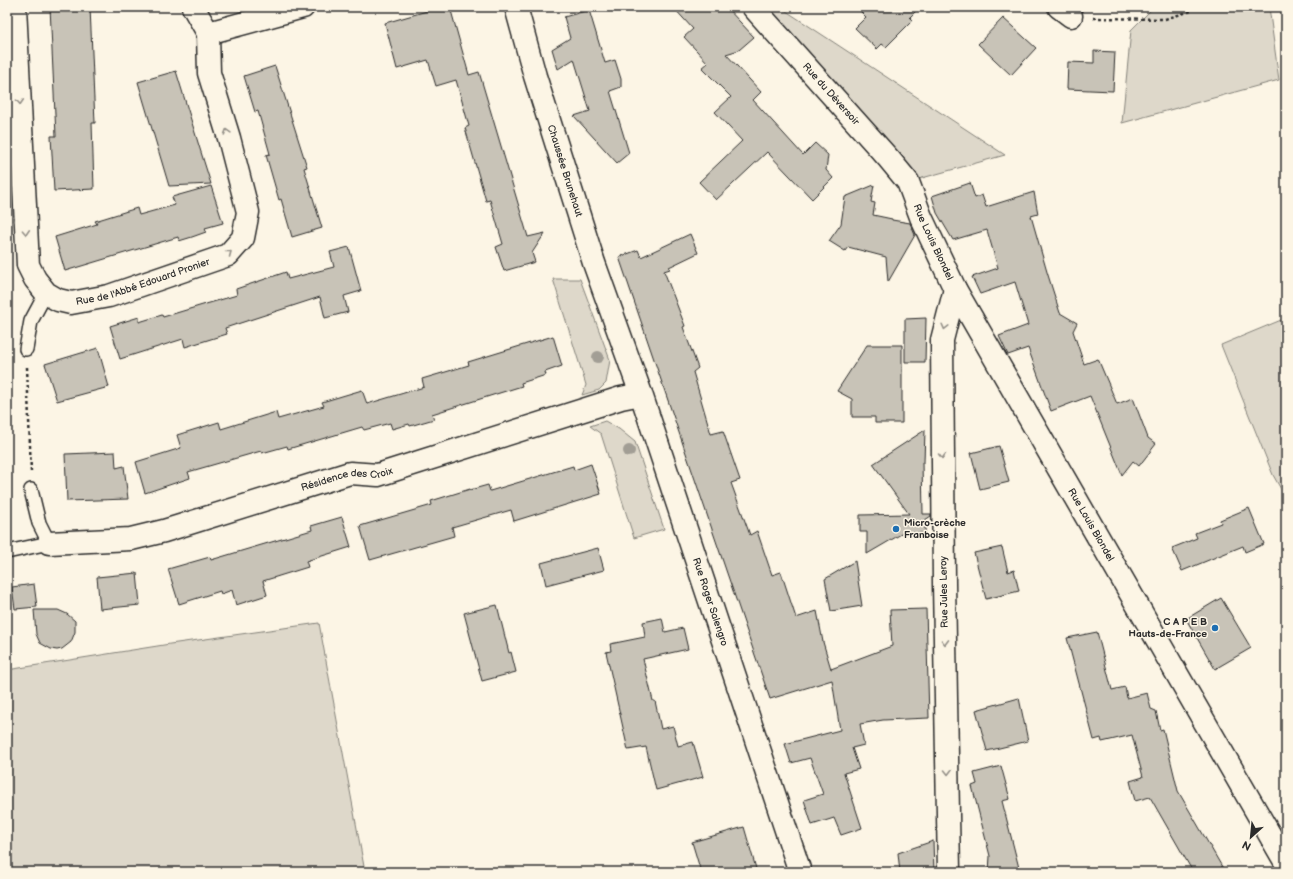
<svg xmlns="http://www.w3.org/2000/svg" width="1293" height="879" viewBox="0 0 1293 879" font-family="'Balsamiq Sans',sans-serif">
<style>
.green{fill:#ded8ca;stroke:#84827a}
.building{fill:#c8c3b7;stroke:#2b2b2b}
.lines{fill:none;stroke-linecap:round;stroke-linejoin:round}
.lane-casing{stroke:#2b2b2b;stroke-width:16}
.street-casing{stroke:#2b2b2b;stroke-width:25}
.secondary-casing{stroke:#2b2b2b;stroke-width:25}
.path{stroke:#2b2b2b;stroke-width:2.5;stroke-dasharray:3 3;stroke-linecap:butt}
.lane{stroke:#fcf5e5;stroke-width:13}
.street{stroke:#fcf5e5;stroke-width:22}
.secondary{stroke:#fcf5e5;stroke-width:22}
.tree{fill:#a29e95}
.oneway{stroke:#949088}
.poi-dot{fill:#1f6fb2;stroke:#fcf5e5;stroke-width:1.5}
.labels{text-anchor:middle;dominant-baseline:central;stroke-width:3;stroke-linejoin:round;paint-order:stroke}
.street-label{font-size:10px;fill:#2b2b2b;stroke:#fcf5e5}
.poi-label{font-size:10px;font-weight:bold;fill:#2b2b2b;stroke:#fcf5e5;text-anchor:start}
</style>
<rect width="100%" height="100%" fill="#fcf5e5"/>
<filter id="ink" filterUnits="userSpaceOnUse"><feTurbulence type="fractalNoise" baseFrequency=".025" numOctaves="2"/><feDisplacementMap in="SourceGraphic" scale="8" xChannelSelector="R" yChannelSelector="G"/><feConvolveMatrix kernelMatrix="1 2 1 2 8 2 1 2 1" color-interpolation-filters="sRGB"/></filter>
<g filter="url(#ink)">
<!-- green -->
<g class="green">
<path d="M766 7H780L1005 155 915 180 893 147 853 101Z"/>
<path d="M1152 7H1269L1279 80 1122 123 1131 30 1152 9Z"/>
<path d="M553 279H580L610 360 606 383 599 390 582 395 586 385Z"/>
<path d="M1286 318V498L1273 475 1221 345Z"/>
<path d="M605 421 619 429 635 442 664 529 634 538 601 434 590 426Z"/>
<path d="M319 623 365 872H7V670L170 644Z"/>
</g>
<!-- building -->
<g class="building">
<path d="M50 7H90L95 123H92L94 189 54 191 51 136H56Z"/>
<path d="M441 7H450L469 75 479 72 528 237 545 233 532 253 535 262 504 271 496 247 503 244 490 200 486 201 465 128 469 126 456 80 436 86 428 60 397 69 385 23Z"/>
<path d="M673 7H726L754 37 739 50 726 54 761 92 753 100 803 155 815 143 828 155 826 170 833 178 812 199 767 152 716 200 699 182 742 141 715 112 731 97 702 68 708 63 684 37 693 29Z"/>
<path d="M856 7H920L910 17 913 20 886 47 882 44 877 49 855 28 866 17Z"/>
<path d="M589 10 605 63 615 60 621 79V87L610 91 629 153 617 163 574 116 590 111 574 59 558 69 552 49 570 38 564 17Z"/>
<path d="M1003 18 1036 48 1011 75 978 44Z"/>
<path d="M1094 51 1115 52 1113 91 1067 89 1068 62 1094 63Z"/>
<path d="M275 66 307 167 304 168 322 228 292 237 281 199 279 200 266 155 270 154 258 111 255 112 244 76Z"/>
<path d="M176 71 200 149 211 184 169 186 138 82Z"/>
<path d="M970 183 975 198 982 195 986 207 1034 192 1038 214 1031 216 1047 272 1060 313 1077 323 1073 331 1084 364 1098 359 1117 404 1133 398 1148 438 1156 444 1139 466 1133 461 1122 475 1090 396 1051 411 1028 348 1008 355 999 336 1028 325 1015 282 980 294 972 277 998 268 987 230 953 240 937 213 932 196Z"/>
<path d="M874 185 871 202 875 203 873 215 892 219V220L910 223 915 235 888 282 886 257 848 247 845 251 829 241 841 224 845 197Z"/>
<path d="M211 186 223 223 205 228 206 232 192 237 179 241 178 237 65 271 55 237 97 224 95 221 137 208 139 215 175 205 172 197Z"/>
<path d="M690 234 698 253 669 267 670 269 664 271 685 326 683 327 698 368 693 372 711 434 723 431 740 480 731 483 750 535 757 531 772 575 781 572 796 618 817 611 823 642 831 669 892 646 890 610 926 609 929 718 883 720 860 724 864 745 852 748 859 769 844 773 862 828 841 835 834 818 812 825 804 800 823 794 810 758 791 763 785 744 840 730 832 680 770 699 619 257 638 250 641 257Z"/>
<path d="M349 247 361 291 344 296 348 312 325 318 320 297 225 328 227 334 185 347 183 339 120 359 110 326 139 317V322L162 315 163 317 206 304 237 295 236 289 286 272 288 279 334 267 330 252Z"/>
<path d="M926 318 925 362H905V319Z"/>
<path d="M553 336 562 366 545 372 546 375 521 383 522 386 432 414 434 419 410 426 409 424 392 429 390 423 364 430 362 427 288 449 287 446 262 453 261 451 188 472 190 478 145 493 136 462 181 448 177 435 219 422 221 429 276 412 278 419 324 406 322 402 362 390 367 404 424 387 422 379 469 365 468 362Z"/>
<path d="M867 345H902V423H875V417H852V399L837 391Z"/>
<path d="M98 348 109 387 57 401 45 364Z"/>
<path d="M925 430 924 462H922L923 514H931V516L925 520V533H923V535L922 533H903L867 554V532H860V515L909 514 873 464Z"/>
<path d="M999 446 1009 482 980 489 971 453Z"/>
<path d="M115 452 116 468 124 466 128 499 67 501 65 454Z"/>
<path d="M591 464 601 494 514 521 511 510 452 527 454 536 370 560 360 526 432 505 431 501 470 489V490L488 485 490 491 573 466 574 470Z"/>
<path d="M1249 508 1264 544 1245 552 1243 546 1182 571 1172 548 1197 538 1195 533 1221 523 1220 520Z"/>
<path d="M342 517 351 547 306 561 308 567 263 581 267 595 236 605 232 590 221 594 220 591 179 604 168 569 210 557 211 560 312 530 311 526Z"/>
<path d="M1002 547 1008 572 1014 570 1019 591 986 599 974 553Z"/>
<path d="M598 548 604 570 546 585 541 563Z"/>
<path d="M855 561 862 606 831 611 825 579Z"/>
<path d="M137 573 140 605 100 609 97 577Z"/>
<path d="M34 584 37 607 15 609 12 587Z"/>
<path d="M1221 598 1251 648 1215 669 1186 619Z"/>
<path d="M497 605 509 653 511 652 516 672 482 681 464 613Z"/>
<path d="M34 610H58L67 614 75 621V632L71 642 62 649 57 650 51 649 40 643 36 634Z"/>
<path d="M662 618 665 632 683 628 688 649 643 659 653 701H655L661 729 673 726 678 746 693 742 703 777 656 790 646 747 628 750 606 652 611 651 610 644 645 637 643 622Z"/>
<path d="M1097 632 1112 690 1125 687 1127 698 1147 693 1151 709 1156 711 1160 730 1163 729 1178 791 1225 872H1193L1150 797 1135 801 1130 781 1143 777 1132 735 1102 742 1101 738 1094 740 1067 638Z"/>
<path d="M1019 698 1028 741 987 751 976 710Z"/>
<path d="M1001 766 1010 799 1002 801 1020 872H989L990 856 972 786 977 784 974 773Z"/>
<path d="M744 827 757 872H701L692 842Z"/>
<path d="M933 841 934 872H900L898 853Z"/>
</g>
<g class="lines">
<defs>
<g id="lane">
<path d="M26 349 31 321 46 293"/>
<path d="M7 552 49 543 39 523 31 490"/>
</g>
<g id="street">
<path id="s1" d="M15 7 28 265 35 279 46 293 58 300 71 303 109 296 228 255 243 238 248 212 229 138 209 73 208 33 193 7"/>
<path id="s2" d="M753 7 889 159 908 182 921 217 955 289 1286 863"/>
<path d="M1059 7 1071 16"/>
<path d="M208 33 303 7"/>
<path id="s3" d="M49 543 131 539 164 531 350 473 378 475 621 398 641 394"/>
<path d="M949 872 944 583 942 340 955 289"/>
</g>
<g id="secondary">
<path id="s4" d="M516 7 535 76 594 263 641 394 800 872"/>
</g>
</defs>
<!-- lane casing -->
<use href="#lane" class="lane-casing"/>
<!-- street casing -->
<use href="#street" class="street-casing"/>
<!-- secondary casing -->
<use href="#secondary" class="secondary-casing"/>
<!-- path -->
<g class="path">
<path d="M1093 18 1165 19 1191 11 1192 7"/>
<path d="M27 367 31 472"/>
</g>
<!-- lane -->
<use href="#lane" class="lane"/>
<!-- street -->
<use href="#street" class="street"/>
<!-- secondary -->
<use href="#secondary" class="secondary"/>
</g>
<!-- trees -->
<g class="tree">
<circle cx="598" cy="357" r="6"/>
<circle cx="629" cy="451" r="6"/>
</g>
<!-- one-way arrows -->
<defs><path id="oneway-chevron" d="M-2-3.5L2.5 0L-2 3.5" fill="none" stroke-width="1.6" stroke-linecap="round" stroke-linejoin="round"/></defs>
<g class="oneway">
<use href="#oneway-chevron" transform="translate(20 102) rotate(87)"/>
<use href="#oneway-chevron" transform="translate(227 132) rotate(-107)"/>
<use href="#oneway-chevron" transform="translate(26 232) rotate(87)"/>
<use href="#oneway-chevron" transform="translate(229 253) rotate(-37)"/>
<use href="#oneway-chevron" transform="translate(945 327) rotate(104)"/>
<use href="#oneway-chevron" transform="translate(942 456) rotate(89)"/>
<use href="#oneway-chevron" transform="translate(945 642) rotate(89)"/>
<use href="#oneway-chevron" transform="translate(948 772) rotate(89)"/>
</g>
</g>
<!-- markers -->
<g class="poi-dot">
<circle cx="896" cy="529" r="4"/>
<circle cx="1215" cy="628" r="4"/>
</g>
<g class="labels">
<!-- street labels -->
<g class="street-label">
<text stroke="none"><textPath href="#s2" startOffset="117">Rue du Déversoir</textPath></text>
<text stroke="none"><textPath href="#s4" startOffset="171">Chaussée Brunehaut</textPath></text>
<text stroke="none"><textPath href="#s2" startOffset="299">Rue Louis Blondel</textPath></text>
<text stroke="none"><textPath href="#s1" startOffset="394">Rue de l'Abbé Edouard Pronier</textPath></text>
<text stroke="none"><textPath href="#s3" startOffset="307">Résidence des Croix</textPath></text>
<text stroke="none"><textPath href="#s2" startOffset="623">Rue Louis Blondel</textPath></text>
<text transform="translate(944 592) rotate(-91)">Rue Jules Leroy</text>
<text stroke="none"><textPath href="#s4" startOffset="626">Rue Roger Salengro</textPath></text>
</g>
<!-- poi labels -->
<g class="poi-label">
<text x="904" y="523">Micro-crèche<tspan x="904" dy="12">Franboise</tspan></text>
<text x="1207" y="622" text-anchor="end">C A P E B<tspan x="1207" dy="12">Hauts-de-France</tspan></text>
</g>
</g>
<!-- margin -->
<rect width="1293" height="879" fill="none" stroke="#fcf5e5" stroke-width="24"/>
<rect x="12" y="12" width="1269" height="855" fill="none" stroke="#2b2b2b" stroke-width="1.5" filter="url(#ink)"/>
<!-- north arrow -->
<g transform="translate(1251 837) rotate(207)" stroke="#fcf5e5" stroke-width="3" paint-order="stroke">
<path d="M0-3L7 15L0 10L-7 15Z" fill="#2b2b2b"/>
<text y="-6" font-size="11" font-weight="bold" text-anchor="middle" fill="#2b2b2b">N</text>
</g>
</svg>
